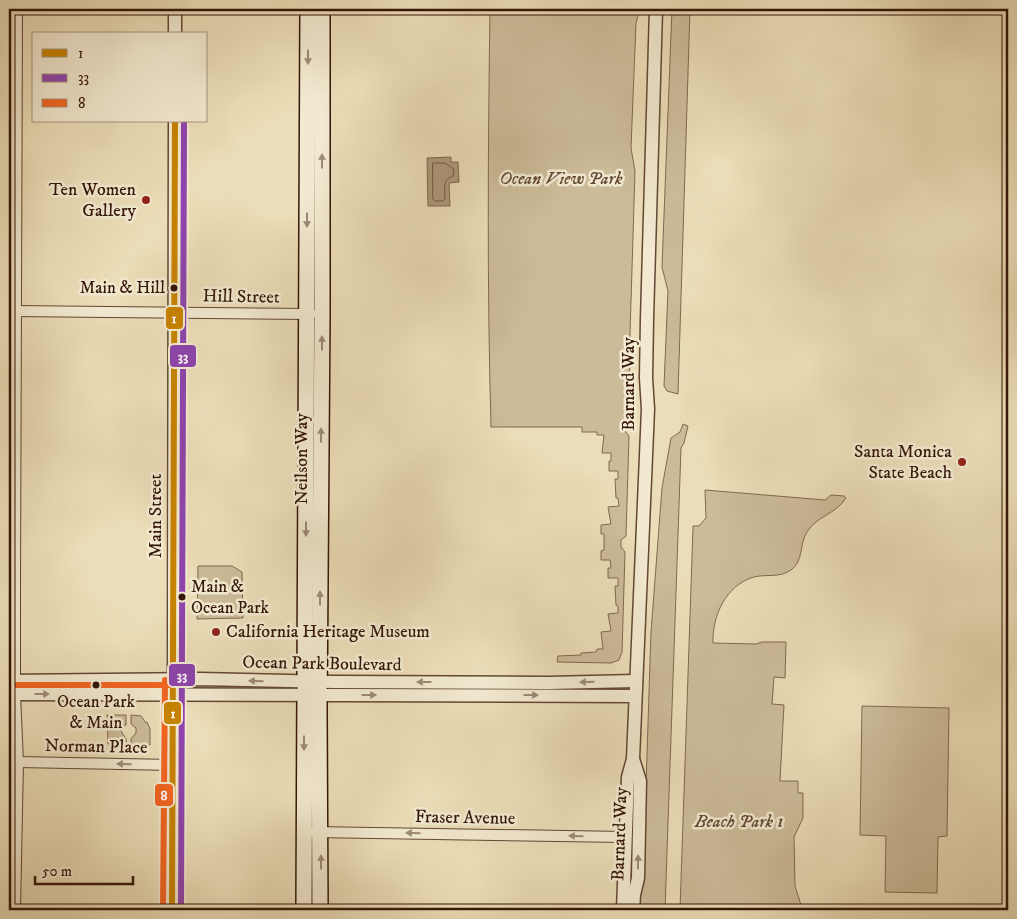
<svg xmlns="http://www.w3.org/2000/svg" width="1017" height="919" viewBox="0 0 1017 919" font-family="'IM FELL DW Pica',serif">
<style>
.green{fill:#cb9;stroke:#806850}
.water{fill:#ad997b;stroke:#7d644d}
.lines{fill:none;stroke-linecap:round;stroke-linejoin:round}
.shore{stroke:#705741;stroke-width:1}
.minor-casing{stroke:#624733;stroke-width:12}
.tertiary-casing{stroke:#624733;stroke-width:15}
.secondary-casing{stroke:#341507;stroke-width:18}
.minor{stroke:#f2e9d0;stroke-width:10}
.tertiary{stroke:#f2e9d0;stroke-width:12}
.secondary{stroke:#f2e9d0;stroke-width:15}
.bus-1-casing{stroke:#f2e9d0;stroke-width:10}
.bus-2-casing{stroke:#f2e9d0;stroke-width:10}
.bus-3-casing{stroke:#f2e9d0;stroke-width:10}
.bus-1{stroke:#c68202;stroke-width:6}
.bus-2{stroke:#8e44ad;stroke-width:6}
.bus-3{stroke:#f26522;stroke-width:6}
.oneway{fill:#9c8a76}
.poi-dot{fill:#8f2418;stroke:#f2e9d0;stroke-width:2}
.bus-dot{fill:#341507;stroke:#f2e9d0;stroke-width:2}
.labels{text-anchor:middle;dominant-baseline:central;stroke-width:5;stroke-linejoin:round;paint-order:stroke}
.bus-label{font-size:17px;fill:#341507;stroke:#f2e9d0;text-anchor:end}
.park-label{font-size:18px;font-style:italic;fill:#624733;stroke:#f2e9d0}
.poi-label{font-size:18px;fill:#341507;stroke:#f2e9d0;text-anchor:end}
.street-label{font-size:18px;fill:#341507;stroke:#f2e9d0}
.line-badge{stroke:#f2e9d0;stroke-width:2}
.badge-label{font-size:14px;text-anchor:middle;font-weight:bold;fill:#fff}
</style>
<rect width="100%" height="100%" fill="#ebddb7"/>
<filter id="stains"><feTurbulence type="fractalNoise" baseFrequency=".004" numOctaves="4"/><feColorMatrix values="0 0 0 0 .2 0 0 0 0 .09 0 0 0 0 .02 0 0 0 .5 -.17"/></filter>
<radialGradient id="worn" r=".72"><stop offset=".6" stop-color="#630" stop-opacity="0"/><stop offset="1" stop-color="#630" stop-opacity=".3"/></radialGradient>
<!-- green -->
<g class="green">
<path d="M490 9H640L636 23 631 148 635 171 630 334 629 426 624 427V430L629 436 626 536 621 540V547L625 552 622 652 619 660 611 663 557 662 558 656 581 655V653L596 652 597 649H603L601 632 611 631 608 614 618 613V606L616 605 615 586H618V578H608V568H611L610 560H601V551L604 550V534H601V525L611 524 608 507 619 506 618 498H616L615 479H618V471H609V461H611V453H602L604 435H597V432H582V427H491C487 287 488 148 490 9Z"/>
<path d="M672 9H690L678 394 667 391 664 386 668 291 662 267Z"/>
<path d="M683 424 688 426 684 443 681 448 665 910H644V907H641C637 898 641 887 643 877L651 632 662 488 671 438 680 432Z"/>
<path d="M705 490 825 500 831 495 844 496 846 498C836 514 817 516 807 532 799 544 804 561 791 570 780 578 766 574 754 577 726 585 712 616 713 643L756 644 762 642H786L785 678 774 677 772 704 784 705 780 781H798V793H803V818L794 837 795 886 800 902 805 910H680L693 528V526H699L706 518Z"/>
<path d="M198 566H232L242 572 243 618 197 619Z"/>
<path d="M862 706 949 708 947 836 938 837 937 893 885 892 886 836 860 835Z"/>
<path d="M107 715H126V725L122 727 121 731 126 739 127 745 108 744Z"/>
<path d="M131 715 141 716 146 723 147 722 150 729V745H131V739L136 733V728L131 724Z"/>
</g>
<!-- water -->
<path class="water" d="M451 157V162H458L459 182 449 183 450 206H428L427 158Z"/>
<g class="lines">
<!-- shore -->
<path class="shore" d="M433 163H445L454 169 453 176C442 180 445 188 445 199L443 201H435L433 199Z"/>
<defs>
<g id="minor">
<path d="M11 311 311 314"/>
<path d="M18 762 173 765"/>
<path d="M313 832 625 837"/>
<path d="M15 910 18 762 15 694V582L17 9"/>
</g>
<g id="tertiary">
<path d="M175 34V9"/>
<path d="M9 681 200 679 334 682 548 683 636 681"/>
<path d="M9 694 635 696"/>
<path d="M633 759 640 781 638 878 634 895 633 910"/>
<path d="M172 910 173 765 174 694 175 121"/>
<path d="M623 910 628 777 633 759 648 409 646 378 647 319 656 9"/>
</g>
<g id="secondary">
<path d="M304 910 308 9"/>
<path d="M320 910 319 712 322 314V9"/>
</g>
</defs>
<!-- minor casing -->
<use href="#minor" class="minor-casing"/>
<!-- tertiary casing -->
<use href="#tertiary" class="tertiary-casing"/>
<!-- secondary casing -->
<use href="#secondary" class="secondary-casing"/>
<!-- minor -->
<use href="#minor" class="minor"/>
<!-- tertiary -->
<use href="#tertiary" class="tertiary"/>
<!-- secondary -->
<use href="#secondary" class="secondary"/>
<defs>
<path id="bus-1" d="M172 910 175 121"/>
<path id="bus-2" d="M181 910 184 121"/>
<g id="bus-3">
<path d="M9 685H174"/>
<path d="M163 910 165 680"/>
</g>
</defs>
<!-- bus-1 casing -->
<use href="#bus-1" class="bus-1-casing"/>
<!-- bus-2 casing -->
<use href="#bus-2" class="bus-2-casing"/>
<!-- bus-3 casing -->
<use href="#bus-3" class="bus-3-casing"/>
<!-- bus-1 -->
<use href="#bus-1" class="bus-1"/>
<!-- bus-2 -->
<use href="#bus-2" class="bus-2"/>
<!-- bus-3 -->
<use href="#bus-3" class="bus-3"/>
</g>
<!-- one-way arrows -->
<defs><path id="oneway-solid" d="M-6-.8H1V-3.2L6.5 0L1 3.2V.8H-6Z" transform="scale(1.25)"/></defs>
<g class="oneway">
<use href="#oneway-solid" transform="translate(308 57) rotate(90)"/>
<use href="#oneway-solid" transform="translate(322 161) rotate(-90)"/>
<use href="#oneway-solid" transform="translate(307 220) rotate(90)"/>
<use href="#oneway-solid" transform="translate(322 343) rotate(-90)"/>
<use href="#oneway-solid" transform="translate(321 435) rotate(-90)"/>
<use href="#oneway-solid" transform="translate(306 529) rotate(90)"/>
<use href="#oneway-solid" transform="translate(320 598) rotate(-90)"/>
<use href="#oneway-solid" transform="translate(256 681) rotate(-179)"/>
<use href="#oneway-solid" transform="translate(424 682) rotate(-180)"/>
<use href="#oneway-solid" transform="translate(587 682) rotate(179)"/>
<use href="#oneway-solid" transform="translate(42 694)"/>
<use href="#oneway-solid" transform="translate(369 695)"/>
<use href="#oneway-solid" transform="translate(531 695)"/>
<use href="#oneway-solid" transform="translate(304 743) rotate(90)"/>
<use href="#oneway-solid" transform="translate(124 764) rotate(-179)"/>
<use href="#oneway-solid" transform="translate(413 833) rotate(-179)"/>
<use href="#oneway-solid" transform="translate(576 836) rotate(-179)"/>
<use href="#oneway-solid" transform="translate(321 862) rotate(-90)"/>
<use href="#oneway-solid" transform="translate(638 862) rotate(-89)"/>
</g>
<!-- markers -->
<g class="poi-dot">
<circle cx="146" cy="200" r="5"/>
<circle cx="962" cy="462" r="5"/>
<circle cx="216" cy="632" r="5"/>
</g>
<g class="bus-dot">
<circle cx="174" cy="288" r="4.5"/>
<circle cx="182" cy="597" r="4.5"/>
<circle cx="96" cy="685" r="4.5"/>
</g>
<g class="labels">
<!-- bus labels -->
<g class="bus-label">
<text x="165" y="288">Main &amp; Hill</text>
<text x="191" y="587" text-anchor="start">Main &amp;<tspan x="191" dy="21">Ocean Park</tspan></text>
<text x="96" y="702" text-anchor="middle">Ocean Park<tspan x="96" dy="21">&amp; Main</tspan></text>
</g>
<!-- park labels -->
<g class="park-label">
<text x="561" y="179">Ocean View Park</text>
<text x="739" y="822">Beach Park 1</text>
</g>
<!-- poi labels -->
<g class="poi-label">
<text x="136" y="190">Ten Women<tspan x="136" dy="21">Gallery</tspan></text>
<text x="952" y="452">Santa Monica<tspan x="952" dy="21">State Beach</tspan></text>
<text x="226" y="632" text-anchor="start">California Heritage Museum</text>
</g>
<!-- street labels -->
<g class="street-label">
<text transform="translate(241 297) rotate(1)">Hill Street</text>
<text transform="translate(629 384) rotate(-90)">Barnard Way</text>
<text transform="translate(302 459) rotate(-90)">Neilson Way</text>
<text transform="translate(156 516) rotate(-90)">Main Street</text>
<text transform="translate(322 664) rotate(1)">Ocean Park Boulevard</text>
<text transform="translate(96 747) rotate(1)">Norman Place</text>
<text transform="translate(465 818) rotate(1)">Fraser Avenue</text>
<text transform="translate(620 834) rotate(-88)">Barnard Way</text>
</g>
</g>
<g class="line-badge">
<rect x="165" y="306" width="19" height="24" rx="5" fill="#c68202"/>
<rect x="169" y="344" width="28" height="24" rx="5" fill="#8e44ad"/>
<rect x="168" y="663" width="28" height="24" rx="5" fill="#8e44ad"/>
<rect x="163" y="701" width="19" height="24" rx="5" fill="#c68202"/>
<rect x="154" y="783" width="20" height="24" rx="5" fill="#f26522"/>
</g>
<g class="badge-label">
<text x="174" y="323">1</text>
<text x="183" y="361">33</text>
<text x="182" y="680">33</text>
<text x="173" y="718">1</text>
<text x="164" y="800">8</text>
</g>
<!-- margin -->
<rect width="1017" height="919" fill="none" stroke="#ebddb7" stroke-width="30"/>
<rect x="10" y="10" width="997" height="899" fill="none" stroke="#341507" stroke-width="2.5"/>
<rect x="15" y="15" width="987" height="889" fill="none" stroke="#341507"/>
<!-- legend -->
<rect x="32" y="32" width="175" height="90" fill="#f2e9d0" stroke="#a69480"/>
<rect x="42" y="49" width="25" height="8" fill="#c68202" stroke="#a69480"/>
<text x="78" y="58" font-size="15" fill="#341507">1</text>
<rect x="42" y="74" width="25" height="8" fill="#8e44ad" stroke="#a69480"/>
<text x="78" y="82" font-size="15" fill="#341507">33</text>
<rect x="42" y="99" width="25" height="8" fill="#f26522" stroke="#a69480"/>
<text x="78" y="108" font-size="15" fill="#341507">8</text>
<!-- scale -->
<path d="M35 876v8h98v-8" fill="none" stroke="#341507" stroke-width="2.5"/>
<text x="42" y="876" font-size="15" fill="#341507" stroke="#f2e9d0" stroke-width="4" paint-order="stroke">50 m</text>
<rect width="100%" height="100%" filter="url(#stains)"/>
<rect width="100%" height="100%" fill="url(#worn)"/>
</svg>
